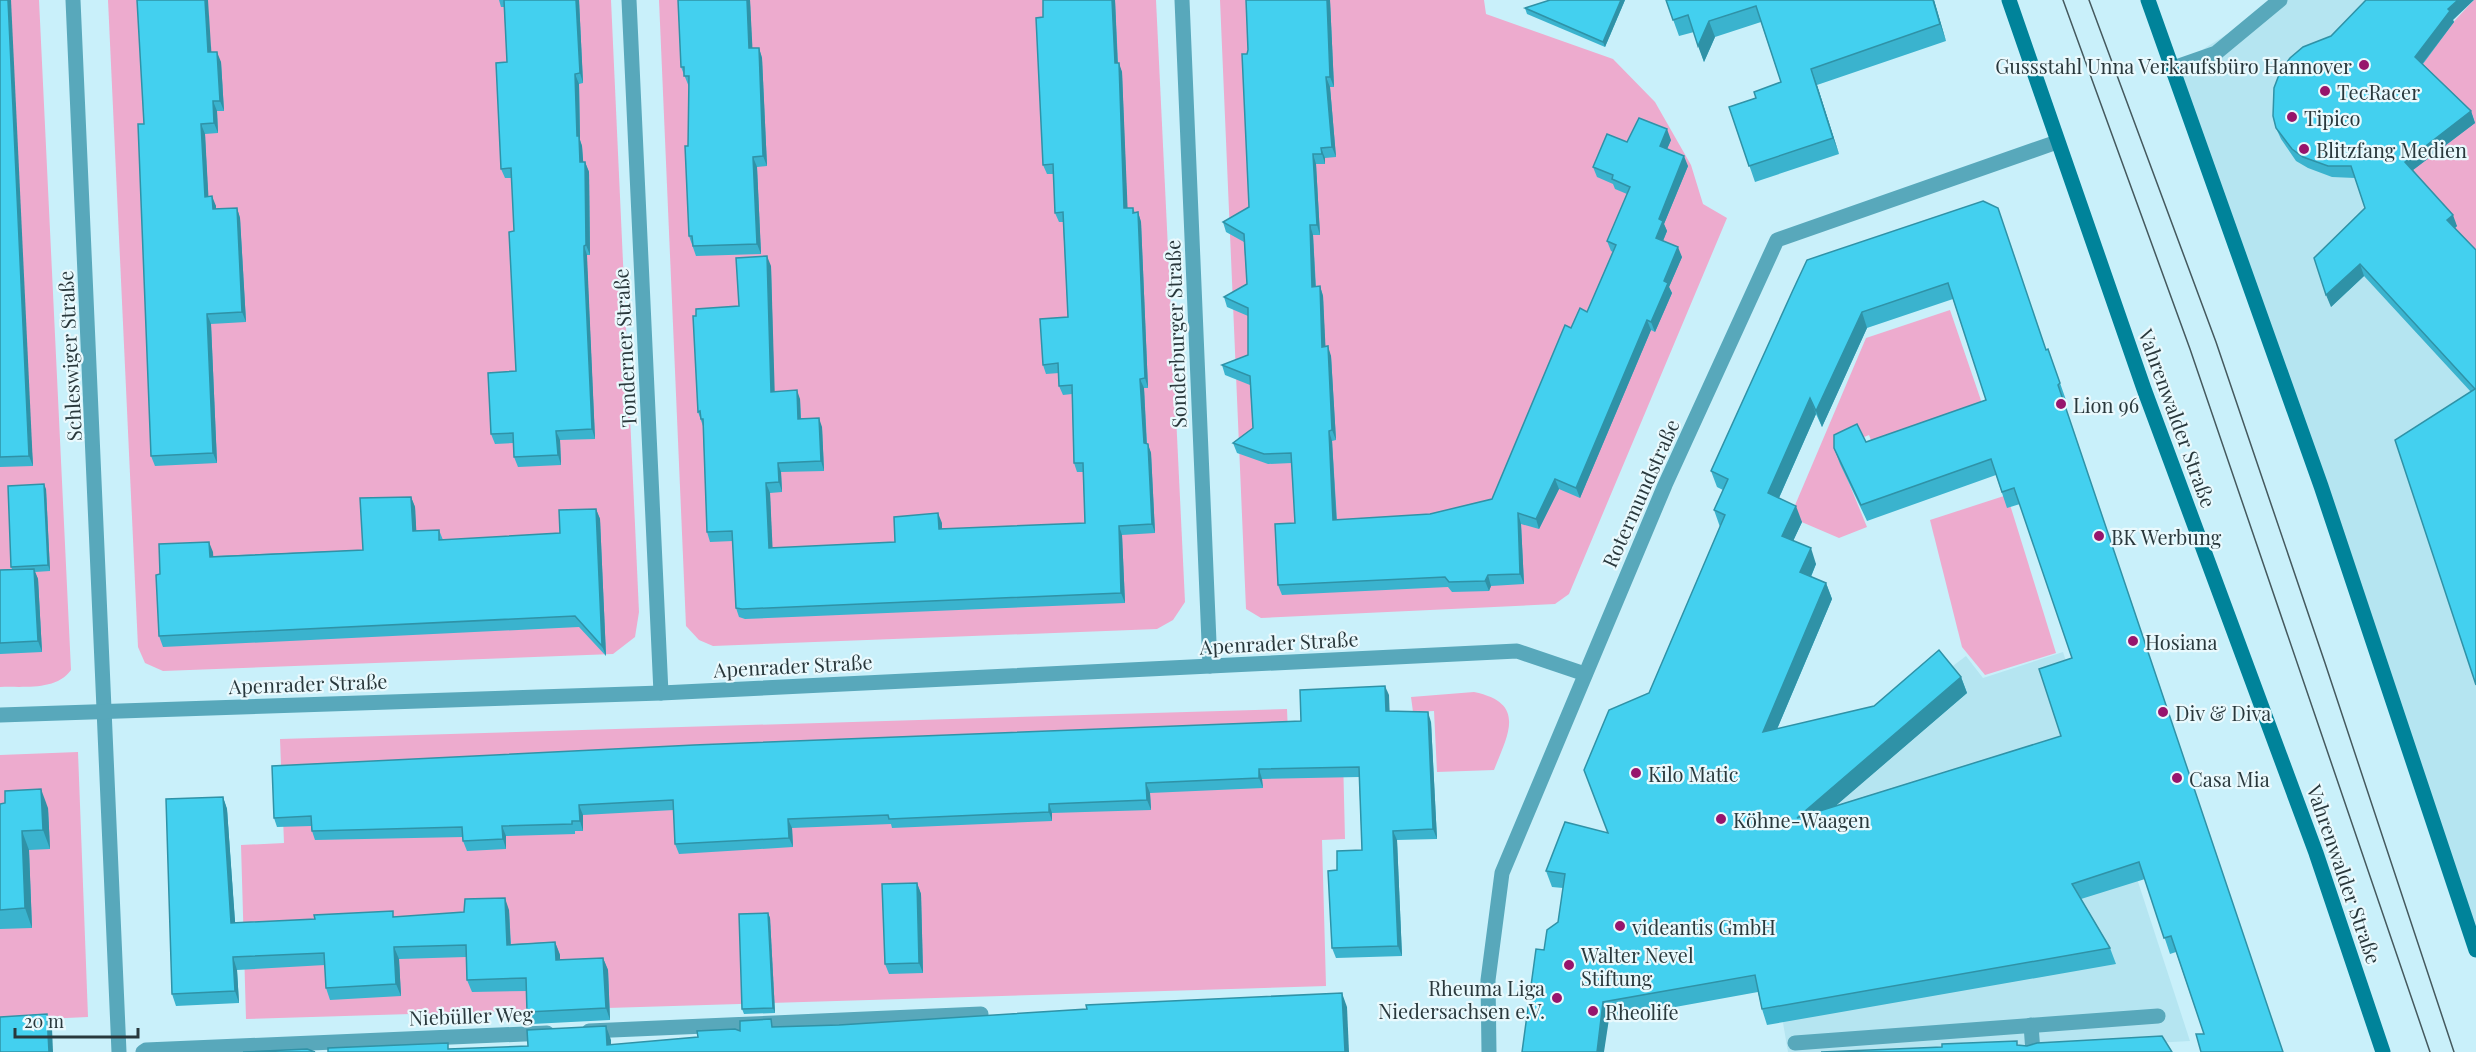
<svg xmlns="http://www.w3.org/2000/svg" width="2476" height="1052" viewBox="0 0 2476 1052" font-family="'Playfair Display',serif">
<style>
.built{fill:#b5e5f1}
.green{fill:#edabce}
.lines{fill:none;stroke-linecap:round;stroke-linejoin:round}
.lane{stroke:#58a8bb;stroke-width:15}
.street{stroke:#58a8bb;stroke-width:15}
.secondary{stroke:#00839a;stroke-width:15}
.tram{stroke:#45595e;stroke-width:1.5}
.wall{fill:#3ab3ce;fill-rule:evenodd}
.shaded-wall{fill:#2f92a7}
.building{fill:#43d0ef;stroke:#2f92a7;stroke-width:1.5;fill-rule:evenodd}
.poi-dot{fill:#97156c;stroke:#e9f9fd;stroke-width:2}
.labels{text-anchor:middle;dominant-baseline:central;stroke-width:4.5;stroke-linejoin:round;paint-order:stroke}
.poi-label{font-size:20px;fill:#29383c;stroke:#e9f9fd;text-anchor:start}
.street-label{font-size:20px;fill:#29383c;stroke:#e9f9fd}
</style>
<rect width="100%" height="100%" fill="#c9f0fa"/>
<!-- built -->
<g class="built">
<path d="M2282 0H2432L2476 48V950L2173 68Z"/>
<path d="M2063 652 2190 1041 1993 1052H1788L1770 947 1765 745 1883 719 1966 656 1983 678Z"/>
</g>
<!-- green -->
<g class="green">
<path d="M0 0H39L71 670C56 691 24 686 0 687Z"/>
<path d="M108 0H611L639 612 635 637 613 654 163 671 145 663 138 647Z"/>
<path d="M659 0H1156L1185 602 1173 620 1157 629 713 646 699 640 686 626Z"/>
<path d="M1220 0H1484L1486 14 1613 59 1655 102 1691 165 1703 204 1727 218 1569 594 1555 604 1261 618 1246 609Z"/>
<path d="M2474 0H2476V257L2409 174 2414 64Z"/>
<path d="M1950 310 1986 415 1876 453 1869 435 1835 449 1867 527 1839 538 1790 517 1866 338Z"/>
<path d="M2007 495 2056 653 1985 675 1962 647 1930 520Z"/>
<path d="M1474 692C1527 703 1508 734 1494 770L1437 772 1434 711 1413 712 1411 697Z"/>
<path d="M1287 709 1289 758 1343 756 1345 839 1322 840 1326 986 246 1019 241 845 284 843 280 739Z"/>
<path d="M78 752 88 1017 0 1021V755Z"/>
</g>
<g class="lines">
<!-- lane -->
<g class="lane">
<path d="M2031 1025 2033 1052"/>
<path d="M589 1031 981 1014"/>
<path d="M1795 1043 2158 1016"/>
<path d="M143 1052 146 1050 547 1033"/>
</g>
<!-- street -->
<g class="street">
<path d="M73 0 119 1052"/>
<path d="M629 0 661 693"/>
<path d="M1182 0 1210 666"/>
<path d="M2173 68 2216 53 2280 0"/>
<path d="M0 715 661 693 1517 651 1585 674"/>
<path d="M1489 1052 1488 980 1502 873 1665 485 1777 240 2057 142"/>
</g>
<!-- secondary -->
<g class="secondary">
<path d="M2009 0 2144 389 2316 853 2383 1052"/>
<path d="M2148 0 2321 486 2476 950"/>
</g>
<!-- tram -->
<g class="tram">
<path d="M2063 0 2190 349 2430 1052"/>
<path d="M2089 0 2216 342 2325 663 2454 1052"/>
</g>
</g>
<!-- wall -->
<g class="wall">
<path d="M0 0 33 466 0 467Z"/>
<path d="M499 0H579L583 83 579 84 580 140 582 146 583 162H585L589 172 590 255H587V265L595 439 560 440 561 465 518 467 514 457V443L495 444 491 434 516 371 514 231 512 178H505L501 169 507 62 504 7H501Z"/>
<path d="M678 0H750L752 48H759L762 58 767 166 757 167 761 254 696 256 689 236 688 146 689 87 681 67Z"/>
<path d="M1043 0H1115L1118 63 1122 72 1127 208H1133L1135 213 1138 212 1141 222 1148 388H1144L1147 443 1151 453 1155 533 1122 535 1125 603 745 619 739 617 736 608 733 541 710 542 707 532 703 426 698 412 696 316 739 306 771 266 774 392 800 399 801 418 822 427 824 471 781 472 782 492 770 493 772 548 895 542 942 523V529L1085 523 1083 472H1077L1074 463 1072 394 1063 395 1059 386V373L1046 374 1043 365 1068 317 1063 222H1059L1055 213 1054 174H1047L1043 165Z"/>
<path d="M1246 0H1330L1334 87H1330L1336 157 1325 158V164H1316L1320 235H1313L1316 287 1320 286 1323 296 1325 346 1331 356 1336 440 1332 441 1337 520 1430 514 1492 499 1571 328 1587 312 1613 252 1611 251 1607 241 1627 194 1615 189 1613 184 1597 177 1593 167 1627 142 1671 140 1667 149 1688 166 1664 224 1667 231 1663 241 1682 257 1669 287 1672 293 1655 332 1651 330 1580 498 1559 489 1539 529 1521 524 1524 584 1491 586 1489 591 1452 592 1448 587 1282 595 1278 585 1295 523 1292 463 1268 464 1237 453 1233 443 1253 428 1250 385 1225 375 1222 365 1248 355V316L1227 307 1224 297 1247 284 1244 242 1226 232 1223 222 1249 207 1248 50Z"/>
<path d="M1550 0H1625L1605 47 1527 14 1525 8Z"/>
<path d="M1666 0H1934L1946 41 1817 85 1839 154 1755 182 1729 107 1756 98 1781 82 1761 22 1715 37 1704 62 1694 32 1679 36Z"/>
<path d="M2453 20 2454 22 2423 64 2471 111 2475 123 2413 170 2457 226 2455 228 2476 250V685L2471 392 2364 276 2331 307 2365 208 2355 178 2332 177 2308 168 2296 161 2281 139 2276 128 2331 36Z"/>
<path d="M211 52 221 62 224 111H217L218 133 205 134 208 196 216 206V209L237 208 240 218 246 322 211 324 217 463 155 466 151 456 144 124Z"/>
<path d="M1983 201 2046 350 2048 349 2066 400 2064 401 2204 1034 2176 952 2170 954 2145 879 2081 899 2110 948 2116 964 1767 1025 1762 1009 1758 992 1609 1019 1544 950 1558 922 1563 888 1552 887 1546 871 1608 833 1649 693 1720 527 1714 510 1723 490 1717 487 1711 471 1793 290ZM1953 299 1986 400 1866 442 1834 448 1840 464 1867 521 1996 475 2007 508 2020 504 2072 658 2061 736 1835 806 1967 693 1961 677 1874 706 1777 729 1832 599 1826 583 1811 577 1816 564 1793 541 1802 522 1779 498 1816 414 1822 427 1867 328Z"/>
<path d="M46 489 50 571 35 572 38 579 42 652 0 654V570L12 569 11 567Z"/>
<path d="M411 497 415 507 416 531 439 530 443 540 560 533 596 509 600 519 606 656 579 627 163 647 159 636 160 574 213 552V556L363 550Z"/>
<path d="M1389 695V711L1431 722 1437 839 1397 840 1402 956 1336 958 1332 948 1337 870 1362 850 1359 777 1262 779 1263 788 1150 793 1151 810 1052 813V821L892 828 891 824 792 828 793 847 679 854 675 844 674 810 583 815V831H575V834L506 836V849L467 851 463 841V837L315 840 312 831 311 826 277 827 274 818 1301 721Z"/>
<path d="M223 797 227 809 235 923 395 917 509 910 511 944 555 942 560 955V960L603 958 608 970 610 1020 532 1024 527 1012V991L472 992 467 980 466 957 399 959 401 996 330 1000 326 988 325 965 237 970 239 1003 176 1006 172 994Z"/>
<path d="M0 804 48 808 50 849 29 850 32 928 0 929Z"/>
<path d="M917 883 921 894 923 973 889 974 885 964Z"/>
<path d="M768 913 770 918 775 1013 744 1014 742 1009Z"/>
</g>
<!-- shaded-wall -->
<g class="shaded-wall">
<path d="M8 0H11L33 466 29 456Z"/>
<path d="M205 0H208L212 62 208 52Z"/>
<path d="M576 0H579L583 83 580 73Z"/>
<path d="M747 0H750L753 59 749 48Z"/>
<path d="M1112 0H1115L1118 73 1115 63Z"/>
<path d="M1327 0H1330L1334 87 1330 77Z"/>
<path d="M1621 0H1625L1605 47 1603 42Z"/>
<path d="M1933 0H1934L1946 41 1940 24Z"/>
<path d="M2458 0H2474L2453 20 2454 22 2419 68 2415 57 2448 9Z"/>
<path d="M1709 21 1715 37 1704 62 1698 46Z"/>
<path d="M759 48 762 58 767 166 763 156Z"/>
<path d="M217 52 221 62 224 111 220 101Z"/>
<path d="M1119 63 1122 72 1128 218 1124 208Z"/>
<path d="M1811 69 1817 85 1839 154 1833 138Z"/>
<path d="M575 74 579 84 580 140 582 146 584 172 580 162 577 136Z"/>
<path d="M1326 77 1330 87 1336 157 1332 147Z"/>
<path d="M213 101 217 111 218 133 214 123Z"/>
<path d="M2471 111 2475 123 2409 173 2405 162Z"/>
<path d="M201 124 205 134 209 207 205 197Z"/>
<path d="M1667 129 1671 140 1664 156 1660 146Z"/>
<path d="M1321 148 1325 158V164L1322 154Z"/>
<path d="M1313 154 1316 164 1320 235 1317 225Z"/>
<path d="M1684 156 1688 166 1664 224 1667 231 1660 248 1656 238 1659 219Z"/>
<path d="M753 157 757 167 761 254 757 244Z"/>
<path d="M585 162 589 172 590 255 586 245Z"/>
<path d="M212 196 216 206V219L213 209Z"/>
<path d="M237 208 240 218 246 322 242 312Z"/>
<path d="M1138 212 1141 222 1148 388 1145 378Z"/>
<path d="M2453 215 2457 226 2452 231 2447 220Z"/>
<path d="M1310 225 1313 235 1316 297 1312 287Z"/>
<path d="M584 246 587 255 595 439 592 429Z"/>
<path d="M1678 247 1682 257 1669 287 1672 293 1655 332 1651 322 1664 281Z"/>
<path d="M767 256 771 266 775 401 771 392Z"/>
<path d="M2360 264 2364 276 2331 307 2326 295Z"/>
<path d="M1320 286 1323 296 1326 357 1322 347Z"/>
<path d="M1862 312 1867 328 1822 427 1816 411Z"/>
<path d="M207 314 211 324 217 463 213 453Z"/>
<path d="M1647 320 1651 330 1580 498 1576 488Z"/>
<path d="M1328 346 1331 356 1336 440 1332 430Z"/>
<path d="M1140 379 1144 388 1147 453 1144 443Z"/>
<path d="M797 390 800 399 801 428 798 419Z"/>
<path d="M1810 398 1816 414 1774 509 1768 493Z"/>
<path d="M819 418 822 427 824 471 821 461Z"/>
<path d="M556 431 560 440 561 465 558 455Z"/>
<path d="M1329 431 1332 441 1337 530 1333 520Z"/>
<path d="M1148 444 1151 453 1155 533 1152 524Z"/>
<path d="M778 463 781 472 782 492 779 482Z"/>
<path d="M1555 479 1559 489 1539 529 1536 519Z"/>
<path d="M766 483 770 493 773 557 769 548Z"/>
<path d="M44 484 46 489 50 571 48 565Z"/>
<path d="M411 497 415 507 417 542 413 531Z"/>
<path d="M1796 506 1802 522 1788 552 1782 536Z"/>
<path d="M596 509 600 519 606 656 602 646Z"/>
<path d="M938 513 942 523V539L939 529Z"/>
<path d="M1518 513 1521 524 1524 584 1520 574Z"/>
<path d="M1119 526 1122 535 1125 603 1121 593Z"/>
<path d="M209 542 213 552 214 567 210 557Z"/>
<path d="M1811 548 1816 564 1806 588 1800 572Z"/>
<path d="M34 569 38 579 42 652 38 641Z"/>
<path d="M1488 575 1491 586 1489 591 1485 581Z"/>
<path d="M1826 583 1832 599 1769 748 1763 732Z"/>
<path d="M1961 677 1967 693 1803 834 1797 818Z"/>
<path d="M1385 686 1389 695 1390 721 1386 711Z"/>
<path d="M1428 712 1431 722 1437 839 1433 829Z"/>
<path d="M1259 769 1262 779 1263 788 1259 778Z"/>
<path d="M1146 783 1150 793 1151 810 1147 800Z"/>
<path d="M41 789 48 808 50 849 43 830Z"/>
<path d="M223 797 227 809 236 935 231 923Z"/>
<path d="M1049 804 1052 813V821L1049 812Z"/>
<path d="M579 805 583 815V831L580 821Z"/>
<path d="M788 819 792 828 793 847 789 838Z"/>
<path d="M502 826 506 836V849L503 839Z"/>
<path d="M22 831 29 850 32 928 25 908Z"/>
<path d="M1393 831 1397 840 1402 956 1398 946Z"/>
<path d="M917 883 921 894 923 973 919 963Z"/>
<path d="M505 898 509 910 511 957 507 945Z"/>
<path d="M768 913 770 918 775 1013 773 1008Z"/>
<path d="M555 942 560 955V972L556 960Z"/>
<path d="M394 947 399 959 401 996 396 984Z"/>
<path d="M233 957 237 970 239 1003 235 991Z"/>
<path d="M603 958 608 970 610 1020 606 1008Z"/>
<path d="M1342 993 1347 1007 1349 1052H1345Z"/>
<path d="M1603 1002 1609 1019 1604 1052H1597Z"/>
<path d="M47 1014 52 1028 53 1052H49Z"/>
<path d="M606 1026 611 1040V1052L607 1045Z"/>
</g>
<!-- building -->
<g class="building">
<path d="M0 0H8L29 456 0 457Z"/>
<path d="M137 0H205L208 52H217L220 101H213L214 123 201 124 205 197 212 196 213 209 237 208 242 312 207 314 213 453 151 456 138 124H144Z"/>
<path d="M504 0H576L580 73 575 74 577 136H579L580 162H585L586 245 584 246V255L592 429 556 431 558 455 514 457 513 433 491 434 488 373 516 371 509 232 514 231 511 168 501 169 496 63 507 62Z"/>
<path d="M678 0H747L749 48H759L763 156 753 157 757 244 693 246 692 236H689L685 146H688L689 76H684V67H681Z"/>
<path d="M1043 0H1112L1115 63H1119L1124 208H1133V213L1138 212 1145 378 1140 379 1144 443 1148 444 1152 524 1119 526 1121 593 742 609 736 608 732 531 707 532 703 419H701L700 411 698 412 693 316H696V309L739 306 736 258 767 256 771 392 797 390 798 419 819 418 821 461 778 463 779 482 766 483 769 548 895 542 894 517 938 513 939 529 1085 523 1083 463H1074L1072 385 1059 386 1058 363 1043 365 1040 319 1068 317 1063 212 1055 213 1053 164 1043 165 1036 18 1043 17Z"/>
<path d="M1246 0H1327L1330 77H1326L1332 147 1321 148 1322 154H1313L1317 225H1310L1312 287 1320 286 1322 347 1328 346 1332 430 1329 431 1333 520 1430 514 1492 499 1565 325 1571 328 1580 308 1587 312 1616 245 1607 241 1630 187 1612 179 1613 175 1593 167 1607 134 1627 142 1639 118 1667 129 1660 146 1684 156 1659 219 1663 221 1656 238 1678 247 1664 281 1668 283 1651 322 1647 320 1576 488 1555 479 1536 519 1518 513 1520 574 1488 575 1485 581 1449 582 1445 577 1278 585 1275 524 1295 523 1291 453 1264 454 1233 443 1253 428 1250 376 1222 365 1248 355V308L1224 297 1247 284 1244 234 1223 222 1249 207 1242 54H1247L1248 50Z"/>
<path d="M1550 0H1621L1603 42 1525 8Z"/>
<path d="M1666 0H1933L1940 24 1811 69 1833 138 1749 166 1729 107 1756 98 1754 92 1781 82 1756 6 1709 21 1698 46 1688 15 1673 20Z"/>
<path d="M2366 0H2458L2448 9 2450 11 2415 57 2471 111 2405 162 2453 215 2447 220 2476 250V685L2395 440 2475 389 2360 264 2326 295 2314 258 2365 208 2351 166H2328L2303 157 2292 149 2276 128 2273 116 2274 88 2280 72 2290 58 2303 47 2331 36Z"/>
<path d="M1983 201 1998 208 2046 350 2048 349 2060 383 2058 385 2283 1052H2201L2196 1034H2204L2171 936 2164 938 2139 862 2072 884 2110 948 1762 1009 1755 975 1603 1002 1597 1052H1522L1536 949 1544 950 1547 930 1558 922 1565 874 1546 871 1565 822 1608 833 1584 770 1609 710 1649 693 1725 515 1714 510 1728 479 1711 471 1793 290 1807 260ZM1948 283 1986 400 1866 442 1857 424 1834 435V448L1861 505 1991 459 2002 492 2014 488 2072 658 2039 669 2061 736 1797 818 1961 677 1939 650 1874 706 1763 732 1826 583 1800 572 1811 548 1782 536 1796 506 1768 493 1810 398 1816 411 1862 312Z"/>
<path d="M44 484 48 565 11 567 8 486Z"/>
<path d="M411 497 413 531 439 530V540L560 533 559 510 596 509 602 646 575 616 159 636 156 575 160 574 159 544 209 542 210 557 363 550 360 498Z"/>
<path d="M34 569 38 641 0 643V570Z"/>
<path d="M1385 686 1386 711 1428 712 1433 829 1393 831 1398 946 1332 948 1328 871 1337 870V851L1362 850 1359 767 1259 769V778L1146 783 1147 800 1049 804V812L889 819 888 815 788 819 789 838 675 844 673 800 579 805 580 821H572V824L502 826 503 839 463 841 462 827 312 831 311 816 274 818 272 766 694 745 1301 721 1300 690Z"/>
<path d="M41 789 43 830 22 831 25 908 0 910V804L5 803V791Z"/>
<path d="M223 797 231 923 315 919 314 915 393 911V917L464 912 465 899 505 898 507 945 555 942 556 960 603 958 606 1008 527 1012 526 978 467 980 466 945 394 947 396 984 326 988 324 953 233 957 235 991 172 994 166 799Z"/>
<path d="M917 883 919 963 885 964 882 884Z"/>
<path d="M768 913 773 1008 742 1009 739 914Z"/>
<path d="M1342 993 1345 1052H328V1048L448 1043V1049L528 1046 527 1030 606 1026 607 1045 698 1037 697 1031 735 1029 740 1031V1021L771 1019 772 1027 839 1025 1087 1009 1086 1005Z"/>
<path d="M47 1014 49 1052H0V1017Z"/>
<path d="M2162 1036 2172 1052H1821L1942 1047V1044L2017 1041V1045L2027 1046 2037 1043Z"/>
<path d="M307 1049 315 1052H243Z"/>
</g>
<!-- markers -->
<g class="poi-dot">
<circle cx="2364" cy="65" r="6"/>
<circle cx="2325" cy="91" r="6"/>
<circle cx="2292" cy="117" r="6"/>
<circle cx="2304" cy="149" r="6"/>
<circle cx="2061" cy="404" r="6"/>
<circle cx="2099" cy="536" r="6"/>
<circle cx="2133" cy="641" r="6"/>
<circle cx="2163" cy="712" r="6"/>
<circle cx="1636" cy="773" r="6"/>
<circle cx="2177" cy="778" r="6"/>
<circle cx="1721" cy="819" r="6"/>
<circle cx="1620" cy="926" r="6"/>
<circle cx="1569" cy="965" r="6"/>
<circle cx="1557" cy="998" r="6"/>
<circle cx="1593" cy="1011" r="6"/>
</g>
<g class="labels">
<!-- poi labels -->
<g class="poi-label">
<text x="2352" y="65" text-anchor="end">Gussstahl Unna Verkaufsbüro Hannover</text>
<text x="2337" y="91">TecRacer</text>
<text x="2304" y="117">Tipico</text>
<text x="2316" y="149">Blitzfang Medien</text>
<text x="2073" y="404">Lion 96</text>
<text x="2111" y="536">BK Werbung</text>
<text x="2145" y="641">Hosiana</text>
<text x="2175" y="712">Div &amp; Diva</text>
<text x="1648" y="773">Kilo Matic</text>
<text x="2189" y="778">Casa Mia</text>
<text x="1733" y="819">Köhne-Waagen</text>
<text x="1632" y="926">videantis GmbH</text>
<text x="1581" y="954">Walter Nevel<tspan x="1581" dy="23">Stiftung</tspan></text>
<text x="1545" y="987" text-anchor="end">Rheuma Liga<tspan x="1545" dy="23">Niedersachsen e.V.</tspan></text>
<text x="1605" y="1011">Rheolife</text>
</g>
<!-- street labels -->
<g class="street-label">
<text transform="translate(1175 334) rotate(-92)">Sonderburger Straße</text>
<text transform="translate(624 348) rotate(-93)">Tonderner Straße</text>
<text transform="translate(69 356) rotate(-93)">Schleswiger Straße</text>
<text transform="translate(2178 418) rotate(70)">Vahrenwalder Straße</text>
<text transform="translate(1640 493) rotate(-66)">Rotermundstraße</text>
<text transform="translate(1279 642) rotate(-3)">Apenrader Straße</text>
<text transform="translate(793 665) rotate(-3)">Apenrader Straße</text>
<text transform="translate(308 683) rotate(-2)">Apenrader Straße</text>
<text transform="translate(2345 874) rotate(71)">Vahrenwalder Straße</text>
<text transform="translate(471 1015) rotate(-2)">Niebüller Weg</text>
</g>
</g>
<!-- scale -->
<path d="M15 1028v9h123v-9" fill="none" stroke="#29383c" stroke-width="3"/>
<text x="24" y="1028" font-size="18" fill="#29383c" stroke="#e9f9fd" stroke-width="4.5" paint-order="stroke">20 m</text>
</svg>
